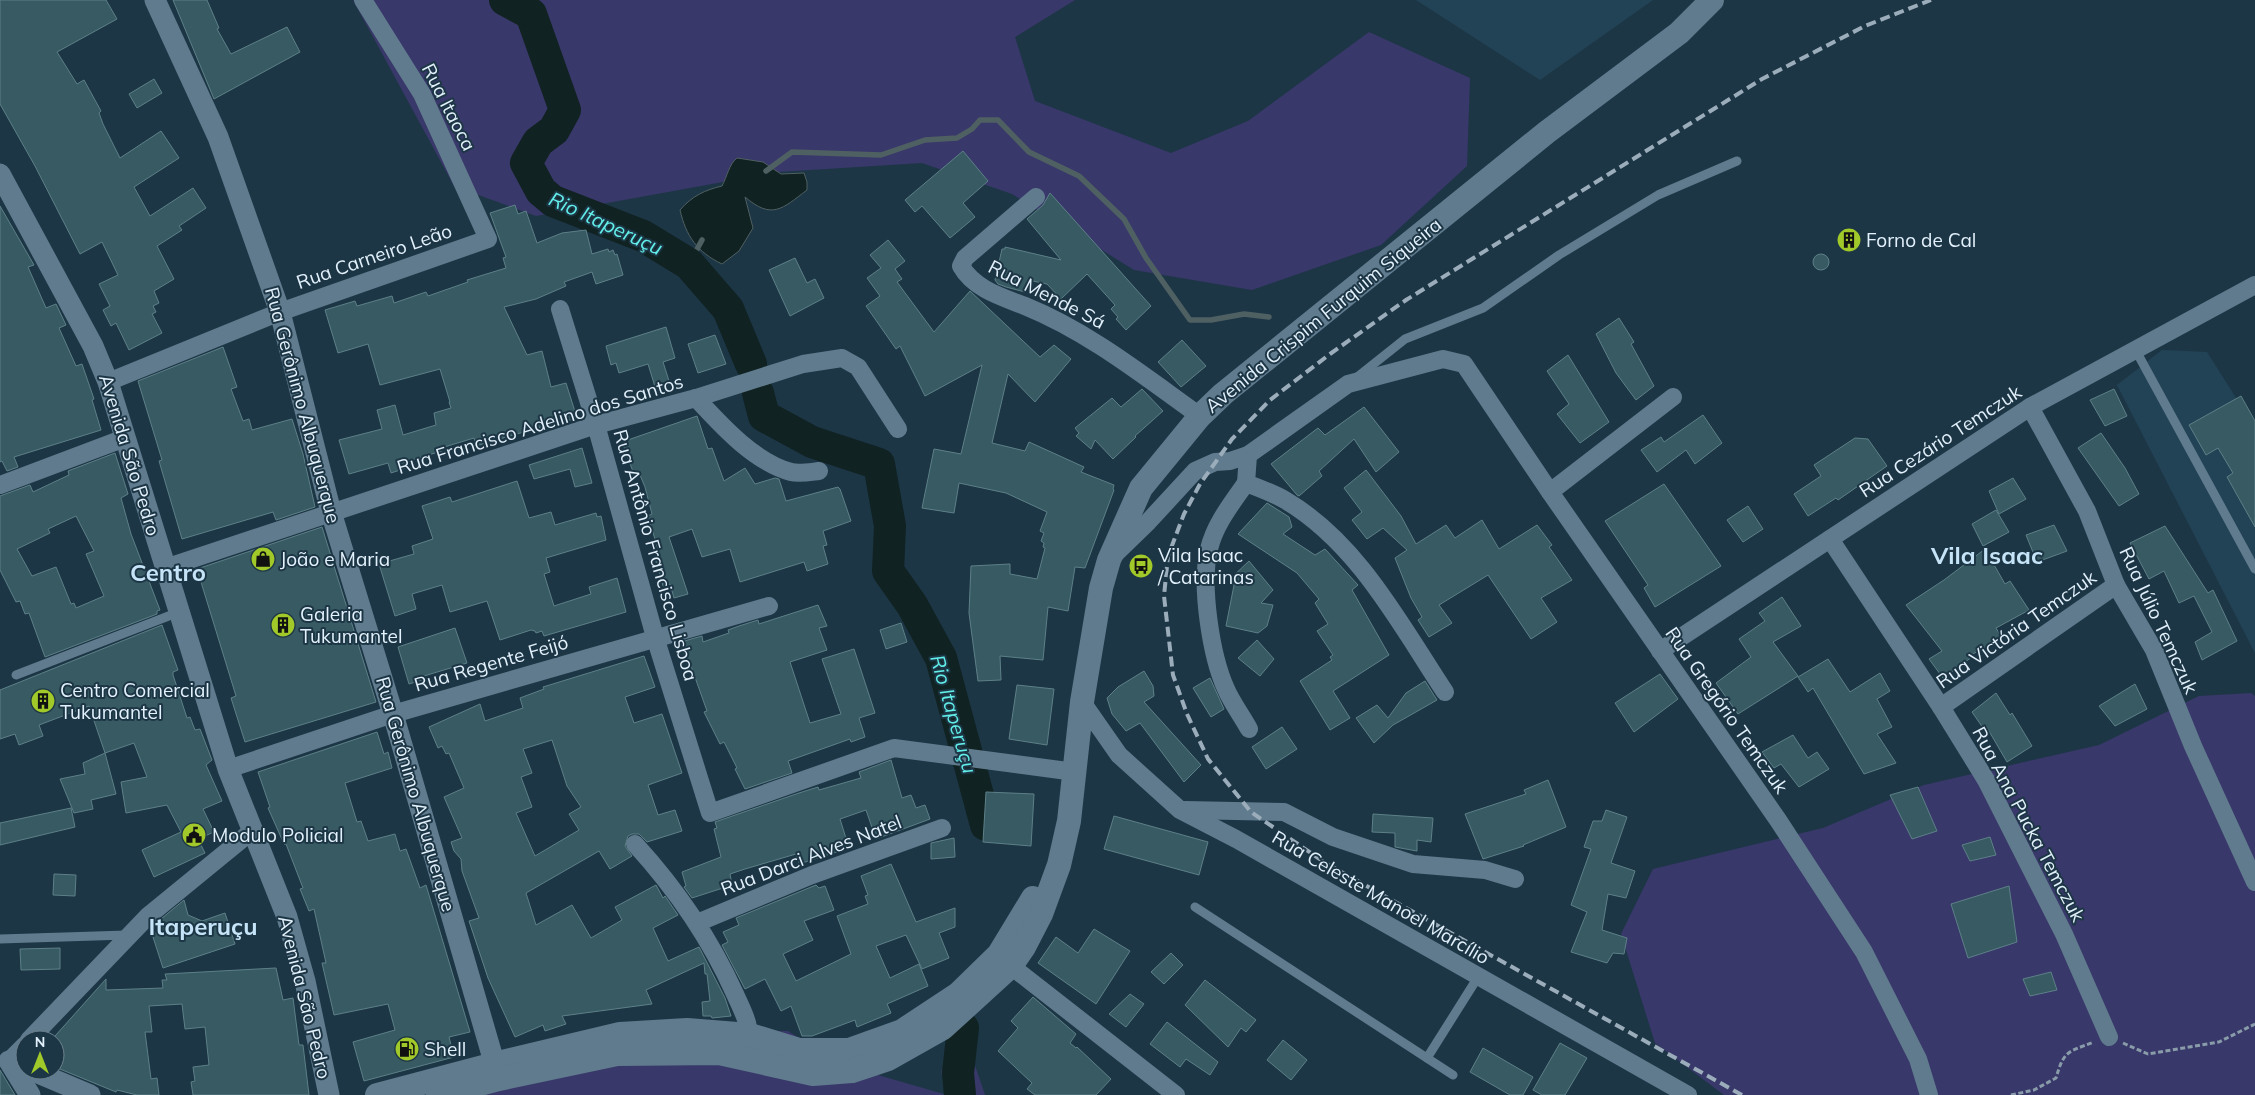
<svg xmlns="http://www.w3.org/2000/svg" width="2255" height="1095" viewBox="0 0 2255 1095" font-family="Mulish,sans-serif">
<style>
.built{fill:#224355}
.green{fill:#39386a}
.water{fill:#102221;stroke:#4f6062}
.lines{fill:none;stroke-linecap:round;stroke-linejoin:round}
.stream{stroke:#4f6062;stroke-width:5.5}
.river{stroke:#102221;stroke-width:32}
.building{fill:#385a62;stroke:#5d8088;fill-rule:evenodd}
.path{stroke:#899ca9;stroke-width:3;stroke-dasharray:5 2.5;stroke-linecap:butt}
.service{stroke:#607b8d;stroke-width:9}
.minor{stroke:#607b8d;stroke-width:18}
.tertiary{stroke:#607b8d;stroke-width:21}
.secondary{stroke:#607b8d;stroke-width:24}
.rail{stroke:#9badba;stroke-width:4;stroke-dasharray:10 5;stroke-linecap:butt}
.labels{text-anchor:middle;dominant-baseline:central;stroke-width:4;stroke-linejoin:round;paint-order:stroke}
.street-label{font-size:19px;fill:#e2f1fb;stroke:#1d3646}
.poi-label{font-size:19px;fill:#e2f1fb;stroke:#1d3646;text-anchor:start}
.water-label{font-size:20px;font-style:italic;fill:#62efe9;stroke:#1d3646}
.district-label{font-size:24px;font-weight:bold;fill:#c6e4f7;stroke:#1d3646}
</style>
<rect width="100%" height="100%" fill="#1d3646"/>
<!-- built -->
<g class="built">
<path d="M1416 0H1653L1540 80Z"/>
<path d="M2162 350 2207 352 2255 428V653L2117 385Z"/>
</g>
<!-- green -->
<g class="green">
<path d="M353 0H1075L1015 37 1035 101 1171 153 1248 121 1369 32 1470 78 1467 166 1381 245 1252 290 1134 270 1012 194 922 163 778 172 536 216 454 186Z"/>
<path d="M2251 693 2255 696V1095H1724L1655 1043 1621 934 1653 869 1823 828 1924 785 2099 745 2199 696Z"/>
<path d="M963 1030 985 1095H952L941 1072Z"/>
<path d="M788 1031 840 1064 947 1095H429L626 1032Z"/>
</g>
<!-- water -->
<path class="water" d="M737 158 763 162 781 174 804 173 807 182V190C782 209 772 220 745 197L753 228 739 251 722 264C697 252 686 236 680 210 692 196 705 190 722 186 727 177 729 164 737 158Z"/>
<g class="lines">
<!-- stream -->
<g class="stream">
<path d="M766 171 792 152 881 155 925 140 957 138 972 129 980 120H998L1029 152 1079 176 1124 219 1146 258 1190 320H1211L1244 314 1269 317"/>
<path d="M689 264 702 240"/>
</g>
<!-- river -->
<g class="river">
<path d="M505 0 531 14 565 110 554 130 538 142 526 163 541 191 553 201 643 236 689 264 728 309 751 364"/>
<path d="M758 393 764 416 812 442 879 464 890 526 888 571 912 605 941 658 986 825"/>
<path d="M960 1095 958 1073 963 1028"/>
</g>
</g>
<!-- building -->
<g class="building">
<path d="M0 0H106L117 19 57 52 77 84 84 80 101 111 99 113 103 124 120 158 161 131 179 158 134 187 150 216 193 188 206 208 179 226 182 230 157 246 174 279 154 291 159 303 153 306 156 312 152 314 162 333 129 350 116 323 111 326 103 310 110 306 99 284 118 275 102 242 80 254 35 166 0 104Z"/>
<path d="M173 0H207L219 28 217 29 231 54 287 27 300 52 214 99Z"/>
<path d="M154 79 162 93 137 108 129 94Z"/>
<path d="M963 151 988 181 963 203 975 217 950 238 922 206 915 212 905 200Z"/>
<path d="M1050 193 1151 306 1126 330 1116 319 1118 317 1111 309 1115 305 1087 274 1061 299 1047 284 1028 280 1025 292 1006 287 998 284 995 280 1002 249H1005V247L1061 260 1027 219 1043 205Z"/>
<path d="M515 205 518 214 526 211 537 243 562 233 586 230 592 254 608 249 609 252 613 250 615 255 617 254 623 275 596 284 592 272 564 282 566 286 536 299 504 307 527 355 542 351 551 387 566 383 577 418 552 425 551 424 476 446 474 438 441 448 442 451 404 462 406 468 391 473 388 463 349 474 339 440 382 429 377 410 395 405 403 435 436 425 434 413 451 408 449 402H450L440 369 380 385 368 344 338 353 325 310 355 301 357 306 392 296 394 303 426 292 428 296 468 282 467 280 506 268 503 258 506 257 490 213Z"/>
<path d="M0 206 34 265 28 267 46 308 56 304 66 325 59 328 76 366 82 364 94 399 92 400 101 430 14 457 18 467 7 471 2 461 0 462Z"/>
<circle cx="1849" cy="239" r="8"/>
<path d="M888 240 905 261 895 269 902 279 897 282 934 332 970 291 1040 357 1054 345 1071 359 1035 402 1008 374 992 443 1025 451 1029 442 1084 467 1081 472 1114 485 1113 489 1114 490 1085 568 1075 567 1068 611 1048 607 1043 660 1000 656 1001 680 978 681 969 613 971 566 1010 564V574L1037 579 1045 548 1043 547 1044 543 1041 541 1044 533 1040 531 1047 512 1006 493 959 483 954 513 922 508 934 449 961 454 982 365 925 396 900 346 896 349 866 306 880 296 867 278 881 268 870 255Z"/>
<circle cx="1821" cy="262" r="8"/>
<path d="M795 258 807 283 815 279 824 298 790 316 769 270Z"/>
<path d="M1619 318 1634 342 1631 344 1654 386 1636 400 1616 373 1596 334Z"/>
<path d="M666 327 675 358 663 362 670 384 656 390 648 364 619 373 616 363 611 365 606 346Z"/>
<path d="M715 335 726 364 698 373 688 344Z"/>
<path d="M1182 340 1206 366 1181 387 1158 362Z"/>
<path d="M223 347 237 387 231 389 243 421 249 419 252 430 292 419 303 454 315 507 276 520 273 512 182 539 159 461 162 460 138 381Z"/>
<path d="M1568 355 1609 422 1580 443 1557 414 1569 404 1547 371Z"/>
<path d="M1142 389 1163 411 1135 436 1136 437 1113 459 1095 440 1091 449 1076 436 1079 433 1075 428 1112 398 1121 407Z"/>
<path d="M2114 389 2127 416 2105 426 2090 400Z"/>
<path d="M2241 396 2255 421V527L2227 477 2233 473 2218 448 2206 455 2189 425Z"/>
<path d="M1364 407 1399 452 1376 472 1354 439 1319 471 1322 476 1299 496 1297 495 1271 464 1318 428 1325 435Z"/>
<path d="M1703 415 1722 443 1695 464 1686 450 1657 472 1641 450 1661 437 1664 442Z"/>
<path d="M697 416 708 449 712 448 724 481 745 468 755 484 775 478 779 479 786 501 838 487 840 489 851 521 823 531 827 545 823 546 828 564 807 571 804 562 740 582 730 549 702 557 692 529 669 537 688 594 674 598 670 584 663 586 655 558 660 556 648 516 652 514 645 487 640 475 635 477 622 442Z"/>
<path d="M2101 433 2125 468 2139 494 2119 506 2078 448Z"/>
<path d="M1855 438 1868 439 1887 466 1838 500 1836 498 1808 516 1794 494 1821 476 1814 465Z"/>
<path d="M582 448 592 483 575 487 570 469 534 479 529 465Z"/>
<path d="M115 453 128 494 121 498 131 534 160 610 157 611V614L45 657 29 613 25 614 20 601 16 602 0 570V496L30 485 33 492 69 475 68 471ZM76 516 94 551 86 554 104 596 76 608 74 603 71 604 56 567 32 576 17 549 50 533 48 529Z"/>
<path d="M1366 470 1401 516 1416 544 1446 525 1455 538 1482 520 1499 549 1537 525 1552 545 1549 547 1572 580 1541 598 1557 622 1531 639 1488 575 1439 605 1452 623 1429 637 1418 620 1422 617 1411 598 1395 558 1407 550 1383 528 1367 539 1352 520 1362 512 1344 488Z"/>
<path d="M2013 478 2026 499 1999 514 1989 491Z"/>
<path d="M517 481 529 518 551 512 555 525 596 513 597 517 601 516 606 540 546 558 550 572 544 574 554 606 591 594 589 587 617 578 626 612 544 636 542 631 536 633 535 631 531 630 500 640 487 601 450 612 442 585 412 594 416 609 395 616 379 564 414 554 412 546 433 539 422 506 450 497 452 502Z"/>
<path d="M1664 484 1721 566 1655 607 1644 588 1648 585 1605 521Z"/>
<path d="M1267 503 1289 517 1292 527 1283 534 1315 555 1325 549 1358 585 1352 590 1389 655 1333 691 1350 718 1330 730 1300 681 1332 660 1330 657 1333 655 1317 631 1328 624 1315 603 1319 599 1297 573 1238 534Z"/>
<path d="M1748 506 1763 529 1743 542 1727 520Z"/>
<path d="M1996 510 2009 532 1983 546 1972 524Z"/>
<path d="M2054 525 2067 551 2037 562 2026 535Z"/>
<path d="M2165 526 2208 593 2213 590 2237 641 2202 660 2195 642 2212 632 2194 596 2179 603 2164 571 2149 579 2130 543Z"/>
<path d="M322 527 376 702 245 742 231 698 236 696 197 569Z"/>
<path d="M1985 549 2005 584 2010 581 2029 610 1996 628 2002 638 1971 655 1972 657 1943 678 1929 659 1942 651 1906 605 1944 580Z"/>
<path d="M1249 561 1273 590 1261 603 1273 605 1267 626 1258 633 1226 626 1234 585 1229 580Z"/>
<path d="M1782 597 1801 626 1773 642 1798 676 1738 714 1716 683 1751 657 1739 639 1765 621 1759 613Z"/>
<path d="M818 605 827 626 819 628 827 650 790 662 810 723 841 714 822 659 854 649 875 713 859 718 865 737 851 742 850 739 788 761 792 773 745 789 735 769 737 768 724 742 720 744 704 712 707 711 691 666 689 667 687 664 681 642 702 636 703 642 729 633 728 630 739 626 758 620 759 624Z"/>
<path d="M901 623 907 642 886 649 880 630Z"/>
<path d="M162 625 178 670 173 672V675L187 718 190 717 195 730 200 729 212 760 206 765 222 801 203 809 214 832 198 839 205 853 154 877 142 850 181 832 167 805 126 813 121 782 147 777 134 743 105 753 89 706 39 725 43 736 19 745 15 734 0 739V690Z"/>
<path d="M455 628 467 663 424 676 425 679 409 684 398 647Z"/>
<path d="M1257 640 1274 659 1260 676 1238 658Z"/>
<path d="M644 656 655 687 625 697 634 723 662 714 682 773 648 785 658 815 675 810 682 831 647 842 639 834H632L628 836 625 846 632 856 610 869 599 851 526 893 536 925 572 905 591 938 622 920 615 907 656 885 663 898 665 896 678 915 653 928 668 961 699 947 725 998 731 1016 712 1018 711 1016H703L702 1002 710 1001 707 974H705L704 963 646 990 652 1004 562 1016 566 1024 545 1031 543 1025 515 1037 488 978 469 921 479 918 462 871 461 859 454 851 451 842 462 838 444 797 464 788 449 753 446 754 442 746 438 748 429 727 480 704 485 721 523 708 520 698 544 689 543 687ZM552 740 567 786 581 807 569 814 579 830 535 856 516 813 532 807 521 777 532 773 523 749Z"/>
<path d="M1828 659 1850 692 1880 673 1890 691 1877 699 1892 727 1877 734 1896 763 1864 774 1813 688 1808 692 1798 677Z"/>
<path d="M1144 671 1153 686 1154 696 1144 702 1201 765 1184 782 1140 723 1126 731 1112 714 1107 698 1118 687Z"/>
<path d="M1660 674 1678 699 1634 732 1615 703Z"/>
<path d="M1210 678 1224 709 1211 717 1193 688Z"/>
<path d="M1425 681 1437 700 1393 725 1374 743 1356 718 1377 705 1388 718 1406 693Z"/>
<path d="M2135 684 2147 709 2115 726 2099 706Z"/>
<path d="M1017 685 1054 689 1047 745 1009 739Z"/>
<path d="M1996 693 2010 715 2012 713 2032 746 2007 762 1986 726 1983 728 1972 712Z"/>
<path d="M1282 727 1297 749 1266 769 1252 747Z"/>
<path d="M377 732 384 754 388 752 392 768 345 783 357 822 361 821 368 841 395 834 400 851 406 849 420 888 426 885 470 1032 449 1037 454 1057 364 1081 353 1042 395 1030 388 1004 334 1015 322 963H326L314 909 309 911 300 889 303 888 286 844H284L268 808 270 807 258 772Z"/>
<path d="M1793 735 1808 758 1817 752 1829 769 1799 787 1781 764 1774 768 1762 752Z"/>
<path d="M105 753 116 794 91 800 93 809 74 813 60 779 85 774 83 763Z"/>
<path d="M891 760 902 798 911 795 916 808 925 805 930 819 876 839 866 810 840 819 849 848 799 864 796 854 745 869 730 874 732 885 692 898 684 887 686 886 682 872 721 857 714 829 717 828 715 822 799 793 818 787 819 790 861 778 859 772Z"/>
<path d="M1548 780 1566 827 1523 845 1524 846 1483 859 1465 814 1526 794 1524 790Z"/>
<path d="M1918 787 1937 831 1912 839 1890 795Z"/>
<path d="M986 792 1034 794 1031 846 983 842Z"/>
<path d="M71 808 75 827 0 845V823Z"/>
<path d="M1606 810 1627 817 1611 863 1635 871 1626 898 1608 894 1602 930 1627 938 1624 954 1613 953 1607 963 1571 952 1587 912 1571 905 1591 849 1584 847 1593 821H1602Z"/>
<path d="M1373 814 1433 818 1431 842 1417 840V851L1395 847V833L1372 832Z"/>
<path d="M1114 816 1208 842 1199 875 1104 849Z"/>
<path d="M1990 837 1996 855 1970 861 1962 845Z"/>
<path d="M954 838 955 857 931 859V843Z"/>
<path d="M891 864 916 922 955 908V927L939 933 949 958 922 969 906 935 876 946 890 978 919 964 928 986 887 1004 891 1013 857 1027 855 1020 812 1036H802L791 1006 781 1011 765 979 745 989 722 945 728 942 723 932 739 925 736 918 816 885 819 888 825 886 834 910 804 921 813 940 783 954 796 981 851 954 837 916 868 904 865 896 868 895 861 876Z"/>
<path d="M54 874 76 875 75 896 53 895Z"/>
<path d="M2009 886 2017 942 1968 958 1951 904Z"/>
<path d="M184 900 188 915 202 921 225 913 235 944 163 968 152 934 159 932 156 923Z"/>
<path d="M1094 929 1130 951 1096 1004 1038 963 1056 937 1078 953Z"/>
<path d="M60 948V969L21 970 20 949Z"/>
<path d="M1171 953 1183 965 1164 984 1151 972Z"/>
<path d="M276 968 283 1000 293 998 299 1045H303L309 1095H193L191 1082 195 1081 193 1067 209 1065 205 1027 185 1029 182 1004 149 1006 152 1032H145L151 1079 157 1078 159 1095H137L117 1090 116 1092 55 1067V1036L106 979V990L163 988 162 980H167L165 974Z"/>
<path d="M2051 972 2057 990 2030 996 2023 979Z"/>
<path d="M1205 980 1256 1020 1246 1032 1241 1028 1228 1047 1185 1005Z"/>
<path d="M1130 994 1144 1004 1126 1027 1109 1014Z"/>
<path d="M1033 997 1076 1034 1070 1043 1076 1048 1077 1047 1111 1079 1096 1095H1035L1027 1089 1032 1083 998 1051 1018 1028 1011 1021Z"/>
<path d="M1167 1022 1218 1062 1210 1075 1186 1059 1180 1067 1150 1044Z"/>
<path d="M1283 1040 1307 1060 1291 1080 1267 1060Z"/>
<path d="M1560 1043 1587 1058 1565 1095H1542L1533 1090Z"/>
<path d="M1483 1048 1533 1077 1523 1095H1510L1470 1072Z"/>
<path d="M0 1070 15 1095H0Z"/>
</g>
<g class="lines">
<!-- path -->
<g class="path">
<path d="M2123 1043 2148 1054 2219 1042 2255 1024"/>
<path d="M2011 1095 2034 1090 2056 1078C2064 1050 2068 1052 2094 1042"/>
</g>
<!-- service -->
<g class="service">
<path d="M2135 349 2255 569"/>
<path d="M1356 378 1405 339 1483 308 1559 255 1658 195 1737 161"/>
<path d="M16 675 179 612"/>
<path d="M1195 907 1453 1075"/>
<path d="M0 939 127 935"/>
<path d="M1427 1058 1478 977"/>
</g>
<!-- minor -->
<g class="minor">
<path d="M1036 197 965 258 961 266C974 289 1002 297 1025 306 1089 332 1144 376 1200 416"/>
<path d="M560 309 596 425 655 637 710 813 894 748 1075 772"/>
<path d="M108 382 280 312 488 239 422 94 363 0"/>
<path d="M696 398C721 425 754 462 791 472 799 474 810 472 819 471"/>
<path d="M2030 407 2087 511 2116 585 2154 650 2193 746 2255 882"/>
<path d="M1248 455 1246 483C1259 488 1273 493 1285 500 1358 543 1400 624 1445 692"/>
<path d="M1246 483C1232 503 1215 524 1209 549 1200 585 1211 656 1226 689 1232 703 1242 716 1249 729"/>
<path d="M0 485 125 438"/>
<path d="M1550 492 1673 397"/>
<path d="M1830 539 1941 707 1986 780 2064 934 2109 1037"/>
<path d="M1115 554 1148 522 1195 471 1215 462 1230 461 1248 455 1348 384 1443 359 1464 364 1550 492 1778 820 1864 952 1918 1059 1929 1095"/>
<path d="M165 568 596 425 696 398 803 364 842 358 858 367 898 429"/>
<path d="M1660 651 2030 407 2255 285"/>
<path d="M1082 702 1119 755 1180 810 1236 839 1688 1095"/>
<path d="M1941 707 2116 585"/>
<path d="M228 769 393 714 769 606"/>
<path d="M1185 810 1284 812 1333 837 1413 864 1485 870 1515 879"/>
<path d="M635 844C676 889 710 938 735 994 742 1010 753 1028 747 1045"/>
<path d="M697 923 812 875 942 828"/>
<path d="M1011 966 1176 1095"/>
<path d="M29 1040 148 916 252 831"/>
<path d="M9 1061 25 1045"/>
</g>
<!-- tertiary -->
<g class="tertiary">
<path d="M155 0 218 137 280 312 331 512 393 714 499 1079"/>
<path d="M0 174 93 346 108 382 228 769 287 917 305 981 329 1095"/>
<path d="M9 1061 30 1095"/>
<path d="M31 1070 90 1095"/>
</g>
<!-- secondary -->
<g class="secondary">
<path d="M377 1095 494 1064 620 1034 687 1030 750 1035 799 1050H849L902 1031 958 994 999 954 1033 898"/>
<path d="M438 1095 499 1079 617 1054 719 1053 813 1074 852 1071 888 1059 943 1028 1011 966 1024 947 1041 914 1059 865 1069 821 1082 702 1101 588 1109 560 1141 488 1200 416 1223 394 1547 132 1679 33 1712 0"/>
</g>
<!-- rail -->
<path class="rail" d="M1742 1095 1327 864 1251 812 1208 759 1187 714 1173 675 1164 596 1168 556 1184 514 1200 484 1232 439 1270 400 1330 354 1406 300 1762 79 1865 26 1931 0"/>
</g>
<!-- icons -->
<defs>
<symbol id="building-disc" viewBox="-11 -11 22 22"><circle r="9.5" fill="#a1c929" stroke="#1d3646"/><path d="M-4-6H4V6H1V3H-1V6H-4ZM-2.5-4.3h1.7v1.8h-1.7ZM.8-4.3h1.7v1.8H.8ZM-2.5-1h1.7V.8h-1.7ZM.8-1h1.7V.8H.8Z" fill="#111"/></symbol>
<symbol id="shop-disc" viewBox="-11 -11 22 22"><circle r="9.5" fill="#a1c929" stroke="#1d3646"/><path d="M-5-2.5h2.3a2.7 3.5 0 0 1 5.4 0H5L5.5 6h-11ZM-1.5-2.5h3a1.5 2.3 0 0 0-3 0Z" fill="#111"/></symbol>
<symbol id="bus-disc" viewBox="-11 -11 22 22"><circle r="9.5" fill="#a1c929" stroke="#1d3646"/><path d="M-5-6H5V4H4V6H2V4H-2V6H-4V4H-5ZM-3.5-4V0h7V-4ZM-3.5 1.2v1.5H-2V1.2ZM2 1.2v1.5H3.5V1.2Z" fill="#111"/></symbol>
<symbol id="civic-disc" viewBox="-11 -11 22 22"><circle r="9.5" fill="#a1c929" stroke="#1d3646"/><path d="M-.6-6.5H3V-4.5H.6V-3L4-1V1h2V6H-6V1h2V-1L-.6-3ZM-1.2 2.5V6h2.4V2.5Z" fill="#111"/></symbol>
<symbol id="fuel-disc" viewBox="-11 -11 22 22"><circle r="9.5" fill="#a1c929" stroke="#1d3646"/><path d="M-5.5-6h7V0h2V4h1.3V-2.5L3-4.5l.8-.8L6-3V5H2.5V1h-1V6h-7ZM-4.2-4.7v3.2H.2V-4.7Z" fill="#111"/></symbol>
</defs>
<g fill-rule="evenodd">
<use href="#building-disc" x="1835" y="226" width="28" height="28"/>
<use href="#shop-disc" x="249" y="545" width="28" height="28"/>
<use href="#bus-disc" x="1127" y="552" width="28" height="28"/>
<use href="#building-disc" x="269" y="611" width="28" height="28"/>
<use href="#building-disc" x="29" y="687" width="28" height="28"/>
<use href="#civic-disc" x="180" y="821" width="28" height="28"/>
<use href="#fuel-disc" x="393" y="1035" width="28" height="28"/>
</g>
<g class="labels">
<!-- street labels -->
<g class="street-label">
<text transform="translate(449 107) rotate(63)">Rua Itaoca</text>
<text transform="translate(374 256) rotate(-19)">Rua Carneiro Leão</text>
<text transform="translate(1047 294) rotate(27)">Rua Mende Sá</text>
<text transform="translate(1323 315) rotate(-39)">Avenida Crispim Furquim Siqueira</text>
<text transform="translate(303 405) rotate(75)">Rua Gerônimo Albuquerque</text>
<text transform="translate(540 424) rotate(-17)">Rua Francisco Adelino dos Santos</text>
<text transform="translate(1940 441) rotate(-33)">Rua Cezário Temczuk</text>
<text transform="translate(130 455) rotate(73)">Avenida São Pedro</text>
<text transform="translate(656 555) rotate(74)">Rua Antônio Francisco Lisboa</text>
<text transform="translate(2159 620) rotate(65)">Rua Júlio Temczuk</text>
<text transform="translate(2016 629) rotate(-35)">Rua Victória Temczuk</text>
<text transform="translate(491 663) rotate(-16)">Rua Regente Feijó</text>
<text transform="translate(1727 710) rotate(55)">Rua Gregório Temczuk</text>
<text transform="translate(416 794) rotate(74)">Rua Gerônimo Albuquerque</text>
<text transform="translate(2029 824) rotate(62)">Rua Ana Pucka Temczuk</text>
<text transform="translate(811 855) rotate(-21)">Rua Darci Alves Natel</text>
<text transform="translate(1381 897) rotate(30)">Rua Celeste Manoel Marcílio</text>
<text transform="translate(305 997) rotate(76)">Avenida São Pedro</text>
</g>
<!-- poi labels -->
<g class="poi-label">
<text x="1866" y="240">Forno de Cal</text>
<text x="1158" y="555">Vila Isaac<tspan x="1158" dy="22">/ Catarinas</tspan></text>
<text x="280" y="559">João e Maria</text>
<text x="300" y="614">Galeria<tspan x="300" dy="22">Tukumantel</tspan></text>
<text x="60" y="690">Centro Comercial<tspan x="60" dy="22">Tukumantel</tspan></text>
<text x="212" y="835">Modulo Policial</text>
<text x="424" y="1049">Shell</text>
</g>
<!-- water labels -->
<g class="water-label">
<text transform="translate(606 223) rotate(25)">Rio Itaperuçu</text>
<text transform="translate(954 714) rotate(74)">Rio Itaperuçu</text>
</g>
<!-- district labels -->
<g class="district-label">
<text x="1987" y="555">Vila Isaac</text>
<text x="168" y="572">Centro</text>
<text x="203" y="926">Itaperuçu</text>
</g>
</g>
<!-- north arrow -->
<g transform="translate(40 1055)"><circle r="24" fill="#1d3646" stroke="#6c818e"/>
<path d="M0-4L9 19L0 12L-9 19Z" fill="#a1c929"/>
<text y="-8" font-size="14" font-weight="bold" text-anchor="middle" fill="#e2f1fb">N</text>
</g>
</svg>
